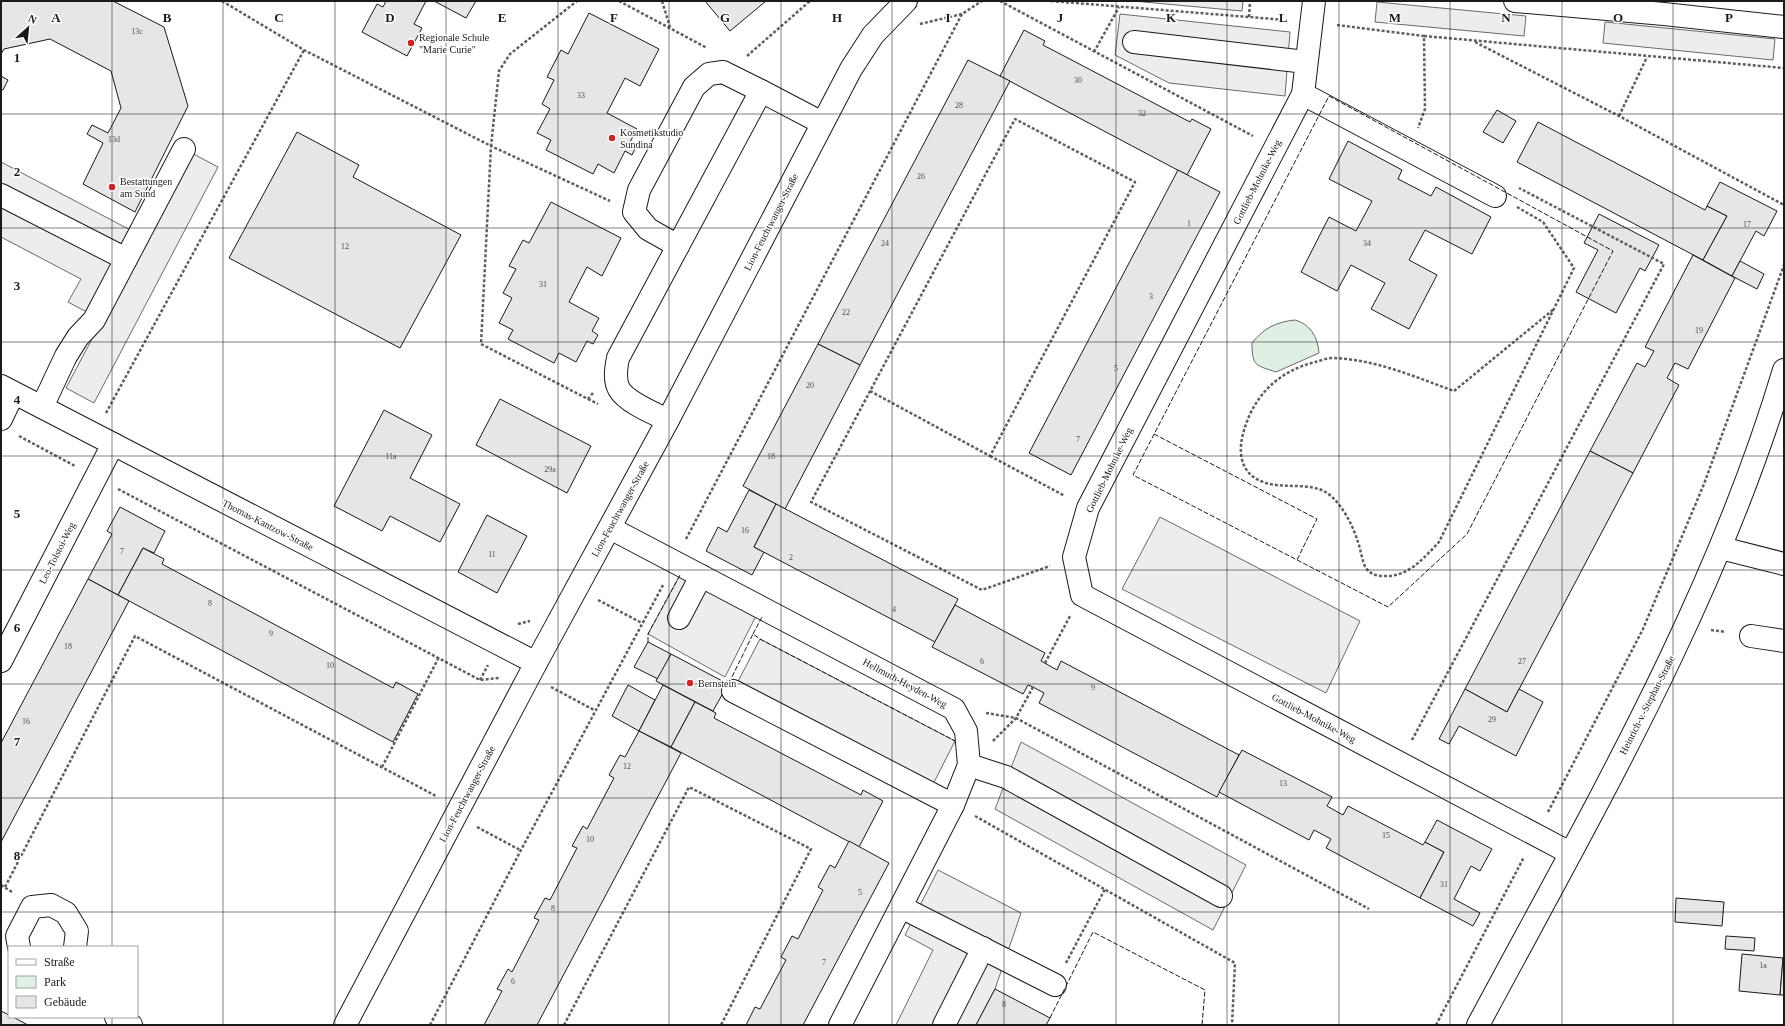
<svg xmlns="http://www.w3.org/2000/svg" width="1785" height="1026" viewBox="0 0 1785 1026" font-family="Georgia,serif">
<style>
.green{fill:#e0efe3;stroke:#6a6a6a}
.parking{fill:#ededed;stroke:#6a6a6a}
.building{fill:#e6e6e6;stroke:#1a1a1a}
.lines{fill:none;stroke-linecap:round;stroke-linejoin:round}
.minor-casing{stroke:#1a1a1a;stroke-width:24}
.path{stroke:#5f5f5f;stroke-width:2.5;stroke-dasharray:3 2;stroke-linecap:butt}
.minor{stroke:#fff;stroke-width:22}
.fence{stroke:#1a1a1a;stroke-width:1;stroke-dasharray:5 2;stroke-linecap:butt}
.grid{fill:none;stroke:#1a1a1a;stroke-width:1;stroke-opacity:0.55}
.poi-dot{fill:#c62828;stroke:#fff;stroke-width:1.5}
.labels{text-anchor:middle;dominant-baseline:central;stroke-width:3;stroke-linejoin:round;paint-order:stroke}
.number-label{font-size:8px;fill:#4d4d4d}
.poi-label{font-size:10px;fill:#1a1a1a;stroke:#fff;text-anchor:start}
.street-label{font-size:10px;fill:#1a1a1a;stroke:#fff}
.grid-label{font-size:13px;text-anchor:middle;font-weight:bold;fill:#1a1a1a;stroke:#fff;stroke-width:3;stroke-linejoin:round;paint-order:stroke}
</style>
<rect width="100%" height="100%" fill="#fff"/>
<!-- green -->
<path class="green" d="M1295 320C1310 324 1318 337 1319 353L1276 372C1256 365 1252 367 1252 343 1264 328 1276 322 1295 320Z"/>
<!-- parking -->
<g class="parking">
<path d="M1133 1H1243L1242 11Z"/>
<path d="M1377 2 1526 16 1524 36 1375 22Z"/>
<path d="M1120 14 1290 32 1285 96 1169 83 1115 55Z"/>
<path d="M1605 22 1775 39 1773 60 1603 43Z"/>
<path d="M184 149 218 167 94 403 66 388 102 320 68 302 81 279 1 237V162L138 234Z"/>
<path d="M1160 517 1360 621 1326 693 1122 589Z"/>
<path d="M680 575 757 614 725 677 648 634Z"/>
<path d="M760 639 955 741 929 792 733 691Z"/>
<path d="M1021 742 1246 865 1213 930 995 809Z"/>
<path d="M938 870 1021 913 995 989 976 1025H896L933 950 905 935Z"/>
</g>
<!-- building -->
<g class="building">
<path d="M1 1H113L164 27 188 106 135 212 83 184 103 143 87 134 92 125 108 133 121 108 111 71 50 39 4 49 1 54Z"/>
<path d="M386 1H426L414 24 422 28 407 56 362 32 377 4 383 7Z"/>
<path d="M434 1H476L466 18Z"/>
<path d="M705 1H766L730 31Z"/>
<path d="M589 13 659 49 640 86 625 78 607 113 637 129 630 142 637 145 632 155 625 151 614 173 598 164 593 174 546 150 551 140 537 133 550 109 542 104 554 80 547 77 561 50 568 54Z"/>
<path d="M1024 30 1045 41 1043 45 1190 122 1192 119 1211 129 1187 175 1000 76Z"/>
<path d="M968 60 1010 81 860 365 818 344Z"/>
<path d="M1 76 8 80 3 90 1 89Z"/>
<path d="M1497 110 1516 121 1503 143 1483 132Z"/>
<path d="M1538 122 1705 210 1707 206 1727 216 1703 260 1517 162Z"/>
<path d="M297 132 359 165 353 177 461 235 400 348 229 258Z"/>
<path d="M1348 141 1402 170 1398 179 1431 196 1436 187 1491 217 1472 254 1425 230 1409 260 1437 275 1409 329 1371 309 1385 283 1351 265 1337 291 1301 272 1329 217 1356 231 1372 201 1329 179Z"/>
<path d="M1178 170 1220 192 1071 475 1029 453Z"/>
<path d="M1720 182 1777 211 1764 236 1756 231 1732 276 1703 260 1727 216 1707 206Z"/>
<path d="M551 202 621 238 602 276 587 267 569 302 599 318 592 331 598 335 593 344 587 341 576 362 559 353 554 363 508 339 513 330 499 323 512 298 503 293 516 269 509 266 523 240 529 243Z"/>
<path d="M1599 214 1659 245 1645 271 1640 268 1616 313 1576 292 1598 250 1584 243Z"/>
<path d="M1693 255 1735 278 1688 369 1675 363 1667 378 1679 385 1633 473 1590 451 1637 363 1645 367 1654 351 1645 347Z"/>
<path d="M1740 261 1764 274 1757 289 1732 276Z"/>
<path d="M818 344 860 365 785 509 743 486Z"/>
<path d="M500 399 591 446 567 493 476 445Z"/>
<path d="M384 410 432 435 410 478 460 504 440 542 390 516 382 531 334 506Z"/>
<path d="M1590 451 1633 473 1507 712 1465 689Z"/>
<path d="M749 490 776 504 754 547 764 552 752 575 706 551 718 527 727 532Z"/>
<path d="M776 504 958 599 935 642 754 547Z"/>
<path d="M120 507 165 531 154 553 143 548 118 595 88 579 112 534 107 531Z"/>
<path d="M487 515 527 536 497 593 458 572Z"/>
<path d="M143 548 164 559 162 564 393 688 396 682 418 694 393 742 118 595Z"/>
<path d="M88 579 129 601 1 842V743Z"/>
<path d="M955 605 1045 653 1041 661 1057 670 1061 661 1239 755 1217 797 1039 703 1044 693 1033 687 1028 685 1023 694 932 647Z"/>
<path d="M648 642 671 654 658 679 634 667Z"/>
<path d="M671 654 728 684 713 711 656 681Z"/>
<path d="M628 685 655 700 639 731 612 716Z"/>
<path d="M663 685 695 702 671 747 639 731Z"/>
<path d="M1465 689 1507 712 1519 689 1543 702 1516 756 1459 726 1449 744 1439 739Z"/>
<path d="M695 702 716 713 714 718 861 795 863 790 883 801 859 847 671 747Z"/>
<path d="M639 731 681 753 537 1025H484L502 991 497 989 508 969 512 972 539 920 534 918 545 898 550 900 577 848 572 846 583 826 587 829 614 778 609 775 620 755 625 757Z"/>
<path d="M1242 750 1332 797 1327 806 1343 815 1348 806 1423 845 1425 842 1444 852 1420 898 1326 848 1331 839 1314 830 1309 840 1219 792Z"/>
<path d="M1437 820 1492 849 1480 871 1471 866 1454 899 1480 913 1473 926 1420 898 1444 852 1425 842Z"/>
<path d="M849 841 889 863 803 1025H746L755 1007 760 1009 786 960 781 957 792 936 798 939 823 890 818 887 830 865 835 868Z"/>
<path d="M1676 898 1724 902 1722 926 1675 922Z"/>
<path d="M1726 936 1755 938 1754 951 1725 949Z"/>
<path d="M1742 954 1783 958 1780 995 1739 991Z"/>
<path d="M1783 958H1784V995H1780Z"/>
<path d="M995 989 1050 1018 1046 1025H976Z"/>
<path d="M1 1011 9 1015V1017H13L28 1025H1Z"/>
</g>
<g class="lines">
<defs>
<g id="minor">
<path d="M1314 1 1303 94 1088 508 1074 557 1082 595 1570 853"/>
<path d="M1515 1 1664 14 1784 27"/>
<path d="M1134 42 1306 62"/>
<path d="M1303 94 1495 196"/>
<path d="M1 195 126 259"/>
<path d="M678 246 648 229 634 212 639 190 694 87 709 74 723 72 761 91"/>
<path d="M1 386 536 663"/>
<path d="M42 407 66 356 78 337 94 320 184 149"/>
<path d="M1 419 13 394"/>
<path d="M668 420C655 414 626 402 619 389 614 380 616 368 618 358L761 91 822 123"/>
<path d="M610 528 954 709 966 731 969 765 953 805 840 1025"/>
<path d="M1721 548 1784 564"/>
<path d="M679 618 701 576"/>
<path d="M1751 636 1784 641"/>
<path d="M1 661 113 444"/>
<path d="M733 691 953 805"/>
<path d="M969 765 1006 777 1221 896"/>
<path d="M901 907 1055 985"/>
<path d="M19 947 17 936 32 907 51 905 66 913 77 931 75 947"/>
<path d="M116 1017 131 1025"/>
<path d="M345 1025 536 663 668 420 851 69 873 35 906 1"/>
<path d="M944 1025 983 948"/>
<path d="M1478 1025C1592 812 1715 602 1784 370"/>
</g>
</defs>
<!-- minor casing -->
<use href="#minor" class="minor-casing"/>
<!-- path -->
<g class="path">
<path d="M222 1 304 50 491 146 499 71 510 54 577 1"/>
<path d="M619 1 707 48"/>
<path d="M662 1 670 27"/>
<path d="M1000 1 1253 136"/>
<path d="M1051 1 1286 20"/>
<path d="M1249 17 1250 1"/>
<path d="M920 24 962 14"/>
<path d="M1337 25 1424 36 1425 109 1418 128"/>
<path d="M1424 36 1784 68"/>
<path d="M1475 42 1619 116 1784 205"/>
<path d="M1094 52 1119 7"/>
<path d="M747 56 810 1"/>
<path d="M1619 116 1647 57"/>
<path d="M1517 207 1543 222 1574 268 1439 542C1424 558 1408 577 1385 576 1377 576 1371 575 1366 568 1362 562 1361 550 1358 542 1353 526 1344 508 1331 496 1310 477 1274 495 1251 475 1237 462 1240 442 1245 427 1256 393 1280 371 1315 362 1320 361 1327 358 1332 358 1375 359 1415 377 1454 391L1554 309"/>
<path d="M870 391 990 456 1135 182 1015 119 811 502 982 590 1050 566"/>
<path d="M593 393 588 399 481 344 491 146 610 201"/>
<path d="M588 399 598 404"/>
<path d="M106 413 304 50"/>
<path d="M19 436 75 466"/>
<path d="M990 456 1065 496"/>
<path d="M118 489 480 680 499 678"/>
<path d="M686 539 962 14 982 1"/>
<path d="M598 600 642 623"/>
<path d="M518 624 530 621"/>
<path d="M1711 630 1726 632"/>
<path d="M1045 663 1070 616"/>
<path d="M480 680 488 665"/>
<path d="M551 687 594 710"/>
<path d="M986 713 1016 718 1369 909"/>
<path d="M1412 740 1664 264 1519 188"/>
<path d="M993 741 1016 718 1033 687"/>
<path d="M382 767 439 657"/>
<path d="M1548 812 1643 629 1704 484 1784 265"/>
<path d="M975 816 1235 963 1232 1025"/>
<path d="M477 827 520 850"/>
<path d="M1 885 12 892"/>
<path d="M5 887 135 636 436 796"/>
<path d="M1066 963 1105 889"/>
<path d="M430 1025 521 850 663 585"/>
<path d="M564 1025 689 787 811 849 721 1025"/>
<path d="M1436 1025 1524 857"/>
</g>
<!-- minor -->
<use href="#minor" class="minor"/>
<!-- fence -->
<g class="fence">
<path d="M1329 96 1613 251 1467 534 1388 607 1133 475Z"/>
<path d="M1154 434 1317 519 1297 560"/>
<path d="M753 634 762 617"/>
<path d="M648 642V634L680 575"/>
<path d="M729 683 753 634 760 639 955 741"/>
<path d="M1050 1018 1093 932 1205 990 1202 1025"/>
</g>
</g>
<!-- grid -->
<path class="grid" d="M112 1V947M223 1V1025M335 1V1025M446 1V1025M558 1V1025M669 1V1025M781 1V1025M892 1V1025M1004 1V1025M1116 1V1025M1227 1V1025M1339 1V1025M1450 1V1025M1562 1V1025M1673 1V1025M1 114H1784M1 228H1784M1 342H1784M1 456H1784M1 570H1784M1 684H1784M1 798H1784M1 912H1784M112 1017V1025"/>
<!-- markers -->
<g class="poi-dot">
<circle cx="411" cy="43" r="4"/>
<circle cx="612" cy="138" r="4"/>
<circle cx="112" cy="187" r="4"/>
<circle cx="690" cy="683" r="4"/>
</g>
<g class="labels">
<!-- number labels -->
<g class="number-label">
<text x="137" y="31">13c</text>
<text x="1078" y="80">30</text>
<text x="581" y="95">33</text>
<text x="959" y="105">28</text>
<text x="1142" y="113">32</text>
<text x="114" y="139">13d</text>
<text x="921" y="176">26</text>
<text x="1189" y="223">1</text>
<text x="1747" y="224">17</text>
<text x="885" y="243">24</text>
<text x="1367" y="243">34</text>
<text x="345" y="246">12</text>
<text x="543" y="284">31</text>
<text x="1151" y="296">3</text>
<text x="846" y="312">22</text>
<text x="1699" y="330">19</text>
<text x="1116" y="368">5</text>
<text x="810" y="385">20</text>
<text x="1078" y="439">7</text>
<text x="391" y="456">11a</text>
<text x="771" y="456">18</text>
<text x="550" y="469">29a</text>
<text x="745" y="530">16</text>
<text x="122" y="551">7</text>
<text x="492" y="554">11</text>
<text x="791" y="557">2</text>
<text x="210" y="603">8</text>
<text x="894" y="609">4</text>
<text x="271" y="633">9</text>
<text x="68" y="646">18</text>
<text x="982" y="661">6</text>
<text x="1522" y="661">27</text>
<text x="330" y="665">10</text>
<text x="1093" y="687">9</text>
<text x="1492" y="719">29</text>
<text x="26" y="721">16</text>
<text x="627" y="766">12</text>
<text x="1283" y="783">13</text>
<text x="1386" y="835">15</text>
<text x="590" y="839">10</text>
<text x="1444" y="884">31</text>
<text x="860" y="892">5</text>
<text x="553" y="908">8</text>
<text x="824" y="962">7</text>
<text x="1763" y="965">1a</text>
<text x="513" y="981">6</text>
<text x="1004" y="1004">8</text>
</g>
<!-- poi labels -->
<g class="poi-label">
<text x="419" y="37">Regionale Schule<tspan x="419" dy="12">"Marie Curie"</tspan></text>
<text x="620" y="132">Kosmetikstudio<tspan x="620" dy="12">Sundina</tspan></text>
<text x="120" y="181">Bestattungen<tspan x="120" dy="12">am Sund</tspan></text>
<text x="698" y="683">Bernstein</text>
</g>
<!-- street labels -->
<g class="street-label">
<text transform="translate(1257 182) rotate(-63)">Gottlieb-Mohnike-Weg</text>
<text transform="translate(771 222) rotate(-63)">Lion-Feuchtwanger-Straße</text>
<text transform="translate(1109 470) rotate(-64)">Gottlieb-Mohnike-Weg</text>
<text transform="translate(620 509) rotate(-61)">Lion-Feuchtwanger-Straße</text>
<text transform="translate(268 525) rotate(27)">Thomas-Kantzow-Straße</text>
<text transform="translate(57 553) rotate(-63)">Leo-Tolstoi-Weg</text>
<text transform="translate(905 683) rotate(28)">Hellmuth-Heyden-Weg</text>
<text transform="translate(1647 705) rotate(-63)">Heinrich-v.-Stephan-Straße</text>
<text transform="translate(1314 718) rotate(28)">Gottlieb-Mohnike-Weg</text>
<text transform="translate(467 794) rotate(-62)">Lion-Feuchtwanger-Straße</text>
</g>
</g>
<g class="grid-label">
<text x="56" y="22">A</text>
<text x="167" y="22">B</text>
<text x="279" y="22">C</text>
<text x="390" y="22">D</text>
<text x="502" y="22">E</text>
<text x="614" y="22">F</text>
<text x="725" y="22">G</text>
<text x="837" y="22">H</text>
<text x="948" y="22">I</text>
<text x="1060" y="22">J</text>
<text x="1171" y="22">K</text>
<text x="1283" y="22">L</text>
<text x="1395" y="22">M</text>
<text x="1506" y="22">N</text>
<text x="1618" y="22">O</text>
<text x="1729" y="22">P</text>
<text x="17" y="62">1</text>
<text x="17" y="176">2</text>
<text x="17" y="290">3</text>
<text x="17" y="404">4</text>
<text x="17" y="518">5</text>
<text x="17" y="632">6</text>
<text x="17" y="746">7</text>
<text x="17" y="860">8</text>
</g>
<!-- border -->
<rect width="1785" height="1026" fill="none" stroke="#1a1a1a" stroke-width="4"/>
<!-- legend -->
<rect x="8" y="946" width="130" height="72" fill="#ffffff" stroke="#a3a3a3"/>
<rect x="16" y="959" width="20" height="6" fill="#ffffff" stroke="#a3a3a3"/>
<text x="44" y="966" font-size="12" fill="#1a1a1a">Straße</text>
<rect x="16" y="976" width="20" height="12" fill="#e0efe3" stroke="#a3a3a3"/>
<text x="44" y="986" font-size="12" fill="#1a1a1a">Park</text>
<rect x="16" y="996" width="20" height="12" fill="#e6e6e6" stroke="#a3a3a3"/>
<text x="44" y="1006" font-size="12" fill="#1a1a1a">Gebäude</text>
<!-- north arrow -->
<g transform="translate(28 28) rotate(27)" stroke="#ffffff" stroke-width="3" paint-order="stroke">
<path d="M0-3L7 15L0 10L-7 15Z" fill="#1a1a1a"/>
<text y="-6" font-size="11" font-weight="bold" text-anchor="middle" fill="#1a1a1a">N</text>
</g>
</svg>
